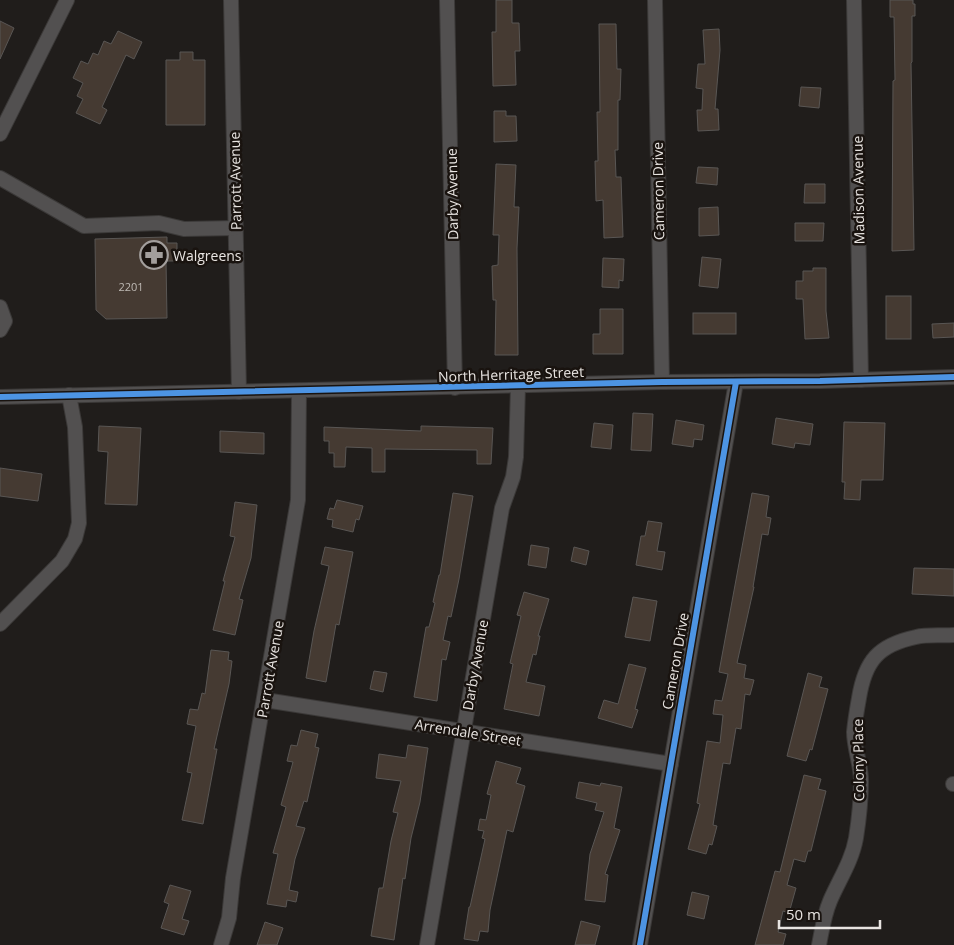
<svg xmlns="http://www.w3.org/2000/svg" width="954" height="945" viewBox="0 0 954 945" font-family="'Open Sans',sans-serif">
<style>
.building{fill:#453a32;stroke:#595654}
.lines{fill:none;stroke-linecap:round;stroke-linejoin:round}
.minor-casing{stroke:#3b3938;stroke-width:16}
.minor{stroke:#525050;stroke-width:14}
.cycleway-casing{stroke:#19130f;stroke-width:9}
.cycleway{stroke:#4d94e3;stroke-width:6}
.labels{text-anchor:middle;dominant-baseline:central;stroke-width:5;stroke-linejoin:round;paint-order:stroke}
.number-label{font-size:11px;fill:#bfbab5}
.street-label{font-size:14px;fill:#e8e4e1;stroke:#19130f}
.poi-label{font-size:14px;fill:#e8e4e1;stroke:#19130f;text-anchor:start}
</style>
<rect width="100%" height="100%" fill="#201d1b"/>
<!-- building -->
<g class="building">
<path d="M496 0H512V23H519L520 51H515L516 85 493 86 492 32H496Z"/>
<path d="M890 0H913V4H915V16H912V62L911 63 914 250 892 251 893 81 895 80 894 17H890Z"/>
<path d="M0 21 14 28 0 59Z"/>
<path d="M599 24H616L617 69H621L620 100H618V150H615L616 177H621L623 237 604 238 603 200 596 201 595 161H598L597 112H600Z"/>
<path d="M719 29 720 50 715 109H718L719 130 698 131 697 110H702L703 89 696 88 698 64H705L703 30Z"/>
<path d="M118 31 142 42 134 59 126 55 102 107 107 110 100 124 76 113 83 99 77 96 83 83 73 78 81 61 88 64 93 53 98 55 104 41 111 44Z"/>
<path d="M180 52H193V60H205V125H166V60H180Z"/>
<path d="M801 87 821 88 819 108 799 106Z"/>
<path d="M494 111H506V116H516L517 141 494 142Z"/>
<path d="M496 164 516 165 514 207H519L517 248 518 355H495L496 300H493L492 266 498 265 499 235H493Z"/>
<path d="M698 167 718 168 717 185 696 183Z"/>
<path d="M805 184H825V203H804Z"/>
<path d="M718 207 719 235 699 236V208Z"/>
<path d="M795 223H824L823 241H795Z"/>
<path d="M167 237V243H177V261H166L167 318 106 319 96 310 95 239Z"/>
<path d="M702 257 721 259 718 288 699 286Z"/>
<path d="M603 258 624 259 623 281 619 280V288L602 287Z"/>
<path d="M813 268H826V311L829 338 805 339 803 299H796V281H803V271H813Z"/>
<rect x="886" y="296" width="25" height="43"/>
<path d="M600 309H623V354H593V334H600Z"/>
<rect x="693" y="313" width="43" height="21"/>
<path d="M954 323V337L933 338 932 324Z"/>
<path d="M633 413 653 414 651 451 631 450Z"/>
<path d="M776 418 813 424 810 445 795 443 794 448 772 444Z"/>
<path d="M676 420 704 425 702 440 694 439 693 447 672 444Z"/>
<path d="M844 422 885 423 883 480H861L860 500 844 499 845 482H842Z"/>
<path d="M594 423 613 425 611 449 591 447Z"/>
<path d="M99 426 141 428 137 505 105 504 108 452 98 451Z"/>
<path d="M421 426 493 428 491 464H477V450L385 449V472H372V448L346 447 345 467H334V453H329V441H324V427L421 431Z"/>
<path d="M220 431 264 433V454L220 452Z"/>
<path d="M0 468 42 474 38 501 0 496Z"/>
<path d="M453 493 473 496 459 579 451 617 448 616 443 640 450 642 446 660 442 659 437 701 414 697 426 627H429L435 603 433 602 439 575H440Z"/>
<path d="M752 493 769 496 766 517 771 518 768 535 762 534 753 587H754L737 663 746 665 744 678 754 680 750 695 745 694 741 729 736 728 730 764 723 763 713 825 717 826 712 845 709 844 706 854 688 849 700 804 697 803 707 741 720 743 723 715 713 714 715 700 722 701 728 674 719 672Z"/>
<path d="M337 500 363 506 359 520 356 519 353 532 332 527 333 520 327 519 330 508 334 509Z"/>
<path d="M235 502 257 505 251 558 239 599 243 600 235 635 213 630 225 581H223L235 537 230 536Z"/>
<path d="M648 521 662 523 657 551 665 552 662 570 636 565 641 536H645Z"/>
<path d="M531 545 549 548 546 568 528 565Z"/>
<path d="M325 547 353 552 339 625 336 624 326 682 306 678 314 631 329 566 321 564Z"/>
<path d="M574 547 589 551 586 565 571 561Z"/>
<path d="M914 568 954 569V596L912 594Z"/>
<path d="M524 592 549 599 538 636H540L536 655 533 654 526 682 545 686 539 716 504 709 513 664 510 663 521 616 517 615Z"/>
<path d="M633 597 657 601 650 641 625 637Z"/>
<path d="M211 650 229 652 228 660 232 661 229 684 214 749H217L203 824 182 820 192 773 187 772 196 726 187 724 190 709 198 710 202 693 205 694Z"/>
<path d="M629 664 646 668 635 709 638 710 632 728 598 718 604 700 618 704Z"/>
<path d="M374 671 387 673 383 692 370 689Z"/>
<path d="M808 673 822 677 819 687 828 689 812 750 810 749 806 761 787 756Z"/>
<path d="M301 730 318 734 315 747 319 748 307 802 304 801 296 826 305 828 295 859 289 890 298 892 296 902 287 900 286 907 267 904 278 854 273 853 286 807 281 805 293 762 287 761 291 745 297 746Z"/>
<path d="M408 745 428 748 420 802 411 838 405 879 403 878 394 940 371 936 379 888H383L391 841 398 813 393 812 401 781 376 778 379 754 406 758Z"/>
<path d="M496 761 521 768 516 783 525 786 513 832 507 830 490 910 488 932 480 931 478 941 464 939 469 907H470L485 839 482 838 484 831 478 830 480 819 486 820 491 795 487 794Z"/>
<path d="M804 775 821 779 818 789 826 791 811 851H808L805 862 794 859 787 885 796 888 789 913 783 911 778 932 786 934 783 945H755L775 871 780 872Z"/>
<path d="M579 782 600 786 601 783 622 787 614 828 620 830 605 874 608 875 605 902 585 900 590 854 604 812 595 810 597 803 576 798Z"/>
<path d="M170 885 191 891 182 919 189 921 184 935 161 928 169 904 164 902Z"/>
<path d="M692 892 709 896 704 919 687 915Z"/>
<path d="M581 921 600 926 595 945H575Z"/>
<path d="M265 922 283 928 277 945H257Z"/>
</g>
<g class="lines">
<defs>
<g id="minor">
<path d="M231 0 239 392"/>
<path d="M447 0 455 388"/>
<path d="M655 0 662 382"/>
<path d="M854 0 861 380"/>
<path d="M0 134 67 0"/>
<path d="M0 178 84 226 159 223 184 229 236 228"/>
<path d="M0 307 5 321 0 330"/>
<path d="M0 397 662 382 820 381 954 377"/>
<path d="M0 624 62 561 75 539 79 523 75 427 69 395"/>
<path d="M265 700 671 764"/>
<path d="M953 784H954"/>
<path d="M221 945 229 918 233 878 298 500 299 391"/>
<path d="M427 945 502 508 513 477 516 457 518 386"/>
<path d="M640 945 736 382"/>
<path d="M819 945C822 930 824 915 830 901 839 880 852 861 856 838 859 819 861 800 861 781 861 764 854 748 854 732 855 721 857 709 859 698 865 661 878 645 916 637 928 634 942 636 954 635"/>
</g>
</defs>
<!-- minor casing -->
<use href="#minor" class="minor-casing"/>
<!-- minor -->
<use href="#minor" class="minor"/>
<defs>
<g id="cycleway">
<path d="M0 397 662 382 820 381 954 377"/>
<path d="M640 945 736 382"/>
</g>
</defs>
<!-- cycleway casing -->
<use href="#cycleway" class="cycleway-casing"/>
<!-- cycleway -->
<use href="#cycleway" class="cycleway"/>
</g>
<!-- icons -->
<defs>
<symbol id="pharmacy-ring" viewBox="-11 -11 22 22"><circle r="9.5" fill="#19130f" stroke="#a29e9c" stroke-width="1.5"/><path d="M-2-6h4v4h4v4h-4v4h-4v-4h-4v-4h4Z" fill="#a29e9c"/></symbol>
</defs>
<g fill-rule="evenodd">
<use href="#pharmacy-ring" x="138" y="239" width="32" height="32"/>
</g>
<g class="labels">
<!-- number labels -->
<g class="number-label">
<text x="131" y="286">2201</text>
</g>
<!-- street labels -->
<g class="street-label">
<text transform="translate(235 181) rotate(-91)">Parrott Avenue</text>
<text transform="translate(858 190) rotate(-91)">Madison Avenue</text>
<text transform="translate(658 191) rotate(-91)">Cameron Drive</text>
<text transform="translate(452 194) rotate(-91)">Darby Avenue</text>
<text transform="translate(511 374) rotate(-2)">North Herritage Street</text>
<text transform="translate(675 661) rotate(-80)">Cameron Drive</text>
<text transform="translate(475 665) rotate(-80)">Darby Avenue</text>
<text transform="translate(270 669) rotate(-80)">Parrott Avenue</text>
<text transform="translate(468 732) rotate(9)">Arrendale Street</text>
<text transform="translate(858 760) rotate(-91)">Colony Place</text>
</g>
<!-- poi labels -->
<g class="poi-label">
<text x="173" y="255">Walgreens</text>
</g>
</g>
<!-- scale -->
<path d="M779 920v8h101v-8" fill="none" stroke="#e8e4e1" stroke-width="2.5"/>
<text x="786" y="920" font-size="15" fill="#e8e4e1" stroke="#19130f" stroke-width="4" paint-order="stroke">50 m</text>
</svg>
